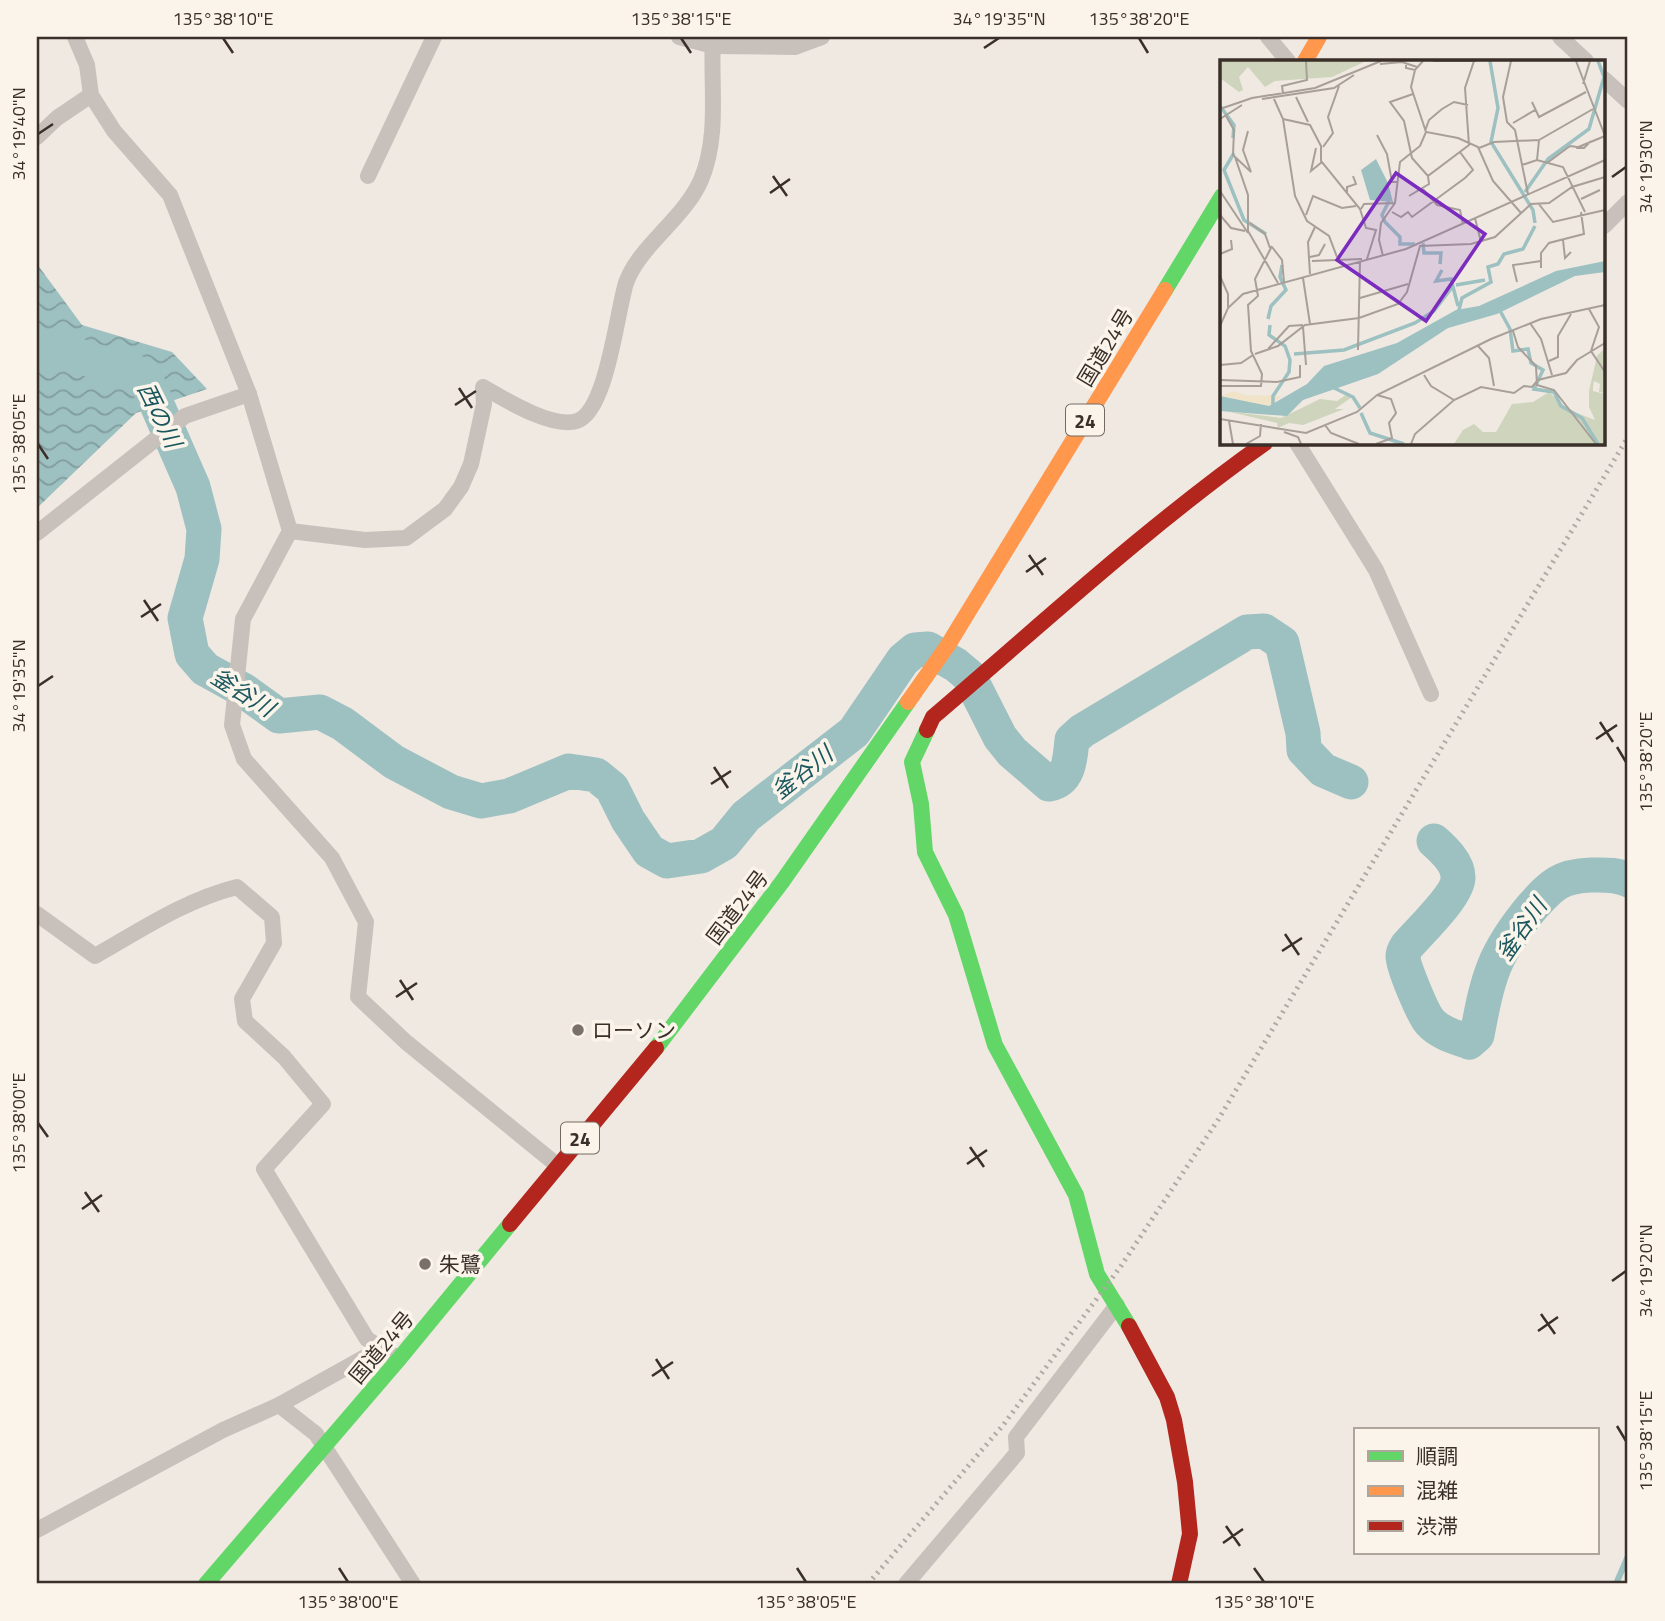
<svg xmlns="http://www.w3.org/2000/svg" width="1665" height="1621" viewBox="0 0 1665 1621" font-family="'Titillium Web','Noto Sans JP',sans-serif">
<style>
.water{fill:url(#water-waves)}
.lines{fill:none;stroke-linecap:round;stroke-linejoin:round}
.stream{stroke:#9dc0c1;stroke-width:6}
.river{stroke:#9dc0c1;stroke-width:35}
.street{stroke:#c8c1bb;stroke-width:16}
.fast{stroke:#63d668;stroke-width:16}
.slow{stroke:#ff974d;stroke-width:16}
.jam{stroke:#b3261e;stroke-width:16}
.rail{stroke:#b0aaa5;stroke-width:5;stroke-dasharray:2 5;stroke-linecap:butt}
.ticks{fill:none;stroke:#3a2f29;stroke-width:2.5}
.poi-dot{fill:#79706a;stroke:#fbf4ea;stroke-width:2.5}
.labels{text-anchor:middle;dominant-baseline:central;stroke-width:7;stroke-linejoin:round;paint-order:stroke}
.shield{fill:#fbf4ea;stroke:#746a63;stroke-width:2}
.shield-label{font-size:19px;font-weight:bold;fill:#3a2f29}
.street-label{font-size:21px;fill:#3a2f29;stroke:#fbf4ea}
.poi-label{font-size:21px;fill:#3a2f29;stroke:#fbf4ea;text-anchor:start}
.water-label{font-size:23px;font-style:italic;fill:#1b575e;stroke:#fbf4ea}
.inset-river{fill:none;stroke:#9dc0c1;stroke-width:3.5}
.inset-road{fill:none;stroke:#a79f98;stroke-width:2}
.view{fill:#7b2cbf;fill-opacity:0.15;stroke:#7b2cbf;stroke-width:3.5}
.inset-edge{fill:none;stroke:#3a2f29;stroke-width:3.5}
.neatline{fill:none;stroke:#3a2f29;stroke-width:2.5}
.ticks-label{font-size:18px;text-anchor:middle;fill:#3a2f29}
</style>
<defs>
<pattern id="water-waves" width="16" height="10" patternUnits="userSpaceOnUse" patternTransform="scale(1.75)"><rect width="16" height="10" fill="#9dc0c1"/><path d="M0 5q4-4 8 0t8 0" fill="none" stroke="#819c9d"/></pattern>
</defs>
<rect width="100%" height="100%" fill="#efe9e2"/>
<!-- water -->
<path class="water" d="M37 264 82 325 172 352 207 389 136 413 37 508Z"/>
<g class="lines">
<!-- stream -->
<path class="stream" d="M1616 1584 1628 1556"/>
<!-- river -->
<g class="river">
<path d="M37 344 144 375 193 487 204 529 202 559 185 618 192 654 205 669 243 690 279 716 320 712 343 724 394 762 451 792 481 801 509 796 569 771 596 775 612 788 628 820 649 851 667 861 701 856 724 843 746 816 854 732 903 660 915 650 928 649 956 665 969 676 1000 737 1012 752 1049 784C1070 780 1070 758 1072 740L1082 731 1247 632 1264 631 1282 643 1303 733 1304 750 1323 770 1351 782"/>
<path d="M1434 841C1443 849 1458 863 1458 877 1459 894 1419 932 1407 946 1405 949 1403 953 1403 956 1403 967 1423 1014 1430 1022 1440 1033 1455 1037 1469 1042L1477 1035C1488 977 1493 954 1532 907 1552 885 1560 876 1591 875 1604 875 1617 874 1628 880"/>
</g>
<!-- street -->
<g class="street">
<path d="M75 37 87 65 91 95 114 131 170 195 249 394 290 531 243 619 232 725 244 759 332 858 366 922 358 997 406 1042 557 1165"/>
<path d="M679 37 713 46 795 47 822 37"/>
<path d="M1268 37 1288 61"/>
<path d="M1560 37 1586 61"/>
<path d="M1604 79 1628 101"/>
<path d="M37 137 57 118 91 95"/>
<path d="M368 176 434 37"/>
<path d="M1604 226 1628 202"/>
<path d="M1297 443 1376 570 1431 694"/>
<path d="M290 531 365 540 406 538 445 509 461 487 471 464 484 404 483 387C504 399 552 429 577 421 607 411 617 311 626 283 639 246 684 219 701 180 720 135 710 84 713 37"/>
<path d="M37 533 185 416 249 394"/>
<path d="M37 914 95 956C141 930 185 900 237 887L272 917 274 943 242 999 245 1021 284 1057 323 1104 264 1169 367 1339 399 1359"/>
<path d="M279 1405 316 1434 413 1584"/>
<path d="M37 1530 223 1430 279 1405 383 1347"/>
<path d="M906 1584 1017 1453 1016 1437 1117 1305"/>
</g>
<!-- fast -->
<g class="fast">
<path d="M1165 290 1222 196"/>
<path d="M927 730 912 762 921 804 925 852 956 915 995 1045 1076 1195 1097 1274 1129 1326"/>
<path d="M656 1048 782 882 908 702"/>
<path d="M206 1584 399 1359 510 1224"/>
</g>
<!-- slow -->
<g class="slow">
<path d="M1305 61 1319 37"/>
<path d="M908 702 948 645 1165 290"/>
</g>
<!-- jam -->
<g class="jam">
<path d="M927 730 933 717C1042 624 1148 526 1265 443"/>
<path d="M510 1224 656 1048"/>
<path d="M1129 1326 1167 1397 1174 1420 1185 1482 1190 1534 1179 1584"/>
</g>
<!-- rail -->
<path class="rail" d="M868 1584 1004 1424 1121 1266 1218 1120 1628 437"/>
</g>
<!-- ticks -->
<path class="ticks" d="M223 38 233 53M681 38 691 53M1139 38 1148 53M984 48 999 38M38 134 53 124M773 176 787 196M1612 177 1626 167M770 193 790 179M459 388 472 408M455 405 476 391M38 444 48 459M1029 555 1043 575M1026 572 1046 558M144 600 158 621M141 617 161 604M38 686 53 676M1600 722 1613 742M1596 739 1617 725M1617 747 1626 762M714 767 728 788M711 784 731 771M1285 934 1299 955M1282 951 1302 938M400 980 413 1000M396 997 417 983M38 1123 48 1137M970 1147 984 1167M967 1164 987 1150M85 1192 99 1212M82 1209 102 1195M1612 1281 1626 1271M1541 1314 1555 1334M1538 1331 1558 1317M656 1359 669 1379M652 1376 673 1362M1617 1426 1626 1441M1226 1526 1240 1546M1223 1543 1243 1529M339 1568 348 1582M797 1568 806 1582M1254 1568 1264 1582"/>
<!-- markers -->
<g class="poi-dot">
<circle cx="578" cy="1030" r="7"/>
<circle cx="425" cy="1264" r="7"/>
</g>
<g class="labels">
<!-- shield labels -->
<g class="shield">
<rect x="1066" y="404.5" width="38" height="31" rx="5"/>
<rect x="561" y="1122.5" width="38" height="31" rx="5"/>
</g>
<g class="shield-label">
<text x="1085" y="420">24</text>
<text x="580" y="1138">24</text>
</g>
<!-- street labels -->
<g class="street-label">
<text transform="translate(1105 347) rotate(-59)">国道24号</text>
<text transform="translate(737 907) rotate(-53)">国道24号</text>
<text transform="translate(381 1347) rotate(-50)">国道24号</text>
</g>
<!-- poi labels -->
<g class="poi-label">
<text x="592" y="1030">ローソン</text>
<text x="439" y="1264">朱鷺</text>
</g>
<!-- water labels -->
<g class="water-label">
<text transform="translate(160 415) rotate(64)">西の川</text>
<text transform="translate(243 692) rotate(32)">釜谷川</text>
<text transform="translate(802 772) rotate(-38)">釜谷川</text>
<text transform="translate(1521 929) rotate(-55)">釜谷川</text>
</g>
</g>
<!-- overview -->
<g transform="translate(1220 60)">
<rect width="385" height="385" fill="#efe9e2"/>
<path d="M0 1H146L112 17 55 21 45 27 28 7 19 17 23 30 19 32 0 18ZM385 288V333L379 332 380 324 374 321 373 327V331L385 334V384H234L243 370 254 364 263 372H276L292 344 313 342 329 332 349 350 375 360 369 347V331L377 296ZM127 334 132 337 115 349H124L83 365 69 363 58 368 57 363 6 351 61 358 100 339 117 341Z" fill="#cfd5bc"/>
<path d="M13 331 26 335 62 336 48 346 1 336Z" fill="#f0e3c8"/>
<path d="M156 99 168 123 173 142 150 140 141 110ZM385 201V212L355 216 277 254 228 268 158 314 83 340 67 356 0 351V336L49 346 87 324 104 306 177 283 236 250 259 246 336 211Z" fill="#9dc0c1"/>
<path class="inset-river" d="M270 1 278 48 271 82 313 150 315 163M0 46 14 65 13 78M14 93 4 110 24 160 46 174M305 132 328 99 369 69 384 17 378 1M169 141 162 155 165 162 180 177V184H195M203 183 204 193H221L220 204M222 210 216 221 231 219 238 246M236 225 265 220M278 247 290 269 293 291 308 289 311 303 323 310 314 329 334 332 341 346 362 358 378 384M238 254 242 238 271 222 268 207 278 204 284 194 303 189 315 166M48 259 51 246 66 230 60 217 62 205M50 265 49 275 65 286 70 300 69 312 53 336V348M74 294 124 290 195 263 214 251 233 226M112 327 133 337 140 348M141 353 150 373 184 384"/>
<path class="inset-road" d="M213 1H256M291 1 283 37 287 62 295 70 308 134M356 1 385 76M186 3V8L195 10 203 1M160 4 182 2 197 7M195 10 191 27 206 72 238 78 258 87 273 121 301 153M363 24 370 1M63 33 62 26 87 20 86 1M193 34 170 42 184 61 192 98 208 116M76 37 88 62M42 39 114 28 134 15M54 39 63 59 75 136 87 161 109 176 117 197M312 42 319 57 366 32M0 49 32 38 95 28 161 1M6 56 14 70 13 95 31 112 23 90 28 71M0 59 22 45M63 59 90 65 101 86V101L140 149 146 168 156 170 147 199M293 63 315 50M205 71 209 60 222 49 234 42 248 45M157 75 167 94 172 122H177M350 86 364 88 371 81M103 87 113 73 108 57 119 26M96 88 91 111 102 102M259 88 274 82 319 80M356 88 385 76M15 97 28 135V171L58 223M317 100 319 80 373 49M327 103 350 86M302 105 317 100 343 107 365 152M202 128 217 145 240 150 243 164M0 131 28 173M127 133V127L136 124 133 116M189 136 209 124 208 116 249 85 245 28 254 1M361 139 380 130M318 143 333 162 385 150M141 149 144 144 175 143M172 152 181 157 188 152 192 157 245 118 253 110 240 92M0 155 11 168 25 171M86 155 93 136 122 148 136 146M255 158 261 182M30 163 45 174 50 188M343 180 345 198 351 192M52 187 62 200 64 222M0 194 12 189 11 180M163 196 159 180 161 163 175 143 180 102 200 86 206 72M90 197 99 195 105 184M92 201 142 199M321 208V193L329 183 364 174 361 152M90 214 88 182 95 167M0 216 8 234V247M83 218 90 264M297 222 293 205 321 201M140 238 188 224M369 249 379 267 371 291 385 312M310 263 321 279 332 315M0 266 8 248 23 234 186 189 385 100M83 267 86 305M293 271 298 287 316 306 317 325 334 330 376 384M258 286 269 298 274 326M48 289 69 266 83 265M138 290 140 201M35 294 58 286 85 265 139 258 178 244 187 232 200 186 251 184 275 177 311 144 329 143 352 127 385 117M329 301 338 297V276L351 254M0 305 21 303 33 295M204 315 211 326 234 340M0 320 57 322 80 317V305M0 326H41L42 314 31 291 28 245 38 236 35 219 52 186M0 359 86 373 137 352 157 335 271 279 321 259 385 245M9 361 13 384M105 365 111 373 139 384M64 372 78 377 81 384M26 384 40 376 41 364M156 384 172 378 169 363 176 353 171 339 157 335M191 384 195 374 234 340 261 327 294 333 304 326 312 327 318 320 346 313 357 300 385 283"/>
<path class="view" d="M176 113 265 174 206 261 117 200Z"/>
<rect width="385" height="385" class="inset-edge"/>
</g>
<!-- border -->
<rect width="1665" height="1621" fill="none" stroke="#fbf4ea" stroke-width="77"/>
<!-- legend -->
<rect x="1354" y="1428" width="245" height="126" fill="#fbf4ea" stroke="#aea59d" stroke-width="2"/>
<rect x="1368" y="1451" width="35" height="10" fill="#63d668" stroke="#aea59d" stroke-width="2"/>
<text x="1416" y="1464" font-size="21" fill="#3a2f29">順調</text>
<rect x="1368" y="1486" width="35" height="10" fill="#ff974d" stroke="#aea59d" stroke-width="2"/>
<text x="1416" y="1498" font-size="21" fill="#3a2f29">混雑</text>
<rect x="1368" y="1521" width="35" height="10" fill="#b3261e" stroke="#aea59d" stroke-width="2"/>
<text x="1416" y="1534" font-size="21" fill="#3a2f29">渋滞</text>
<rect x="38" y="38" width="1588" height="1544" class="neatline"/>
<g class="ticks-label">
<text x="223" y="25">135°38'10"E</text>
<text x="681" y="25">135°38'15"E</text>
<text x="999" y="25">34°19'35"N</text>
<text x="1139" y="25">135°38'20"E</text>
<text transform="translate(19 134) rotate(-90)" y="6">34°19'40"N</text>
<text transform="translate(1646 167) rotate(-90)" y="6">34°19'30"N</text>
<text transform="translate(19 444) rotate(-90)" y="6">135°38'05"E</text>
<text transform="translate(19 686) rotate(-90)" y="6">34°19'35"N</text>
<text transform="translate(1646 762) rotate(-90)" y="6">135°38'20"E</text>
<text transform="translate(19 1123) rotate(-90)" y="6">135°38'00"E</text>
<text transform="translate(1646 1271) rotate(-90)" y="6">34°19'20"N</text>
<text transform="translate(1646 1441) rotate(-90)" y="6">135°38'15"E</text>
<text x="348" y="1608">135°38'00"E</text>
<text x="806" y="1608">135°38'05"E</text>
<text x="1264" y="1608">135°38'10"E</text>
</g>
</svg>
